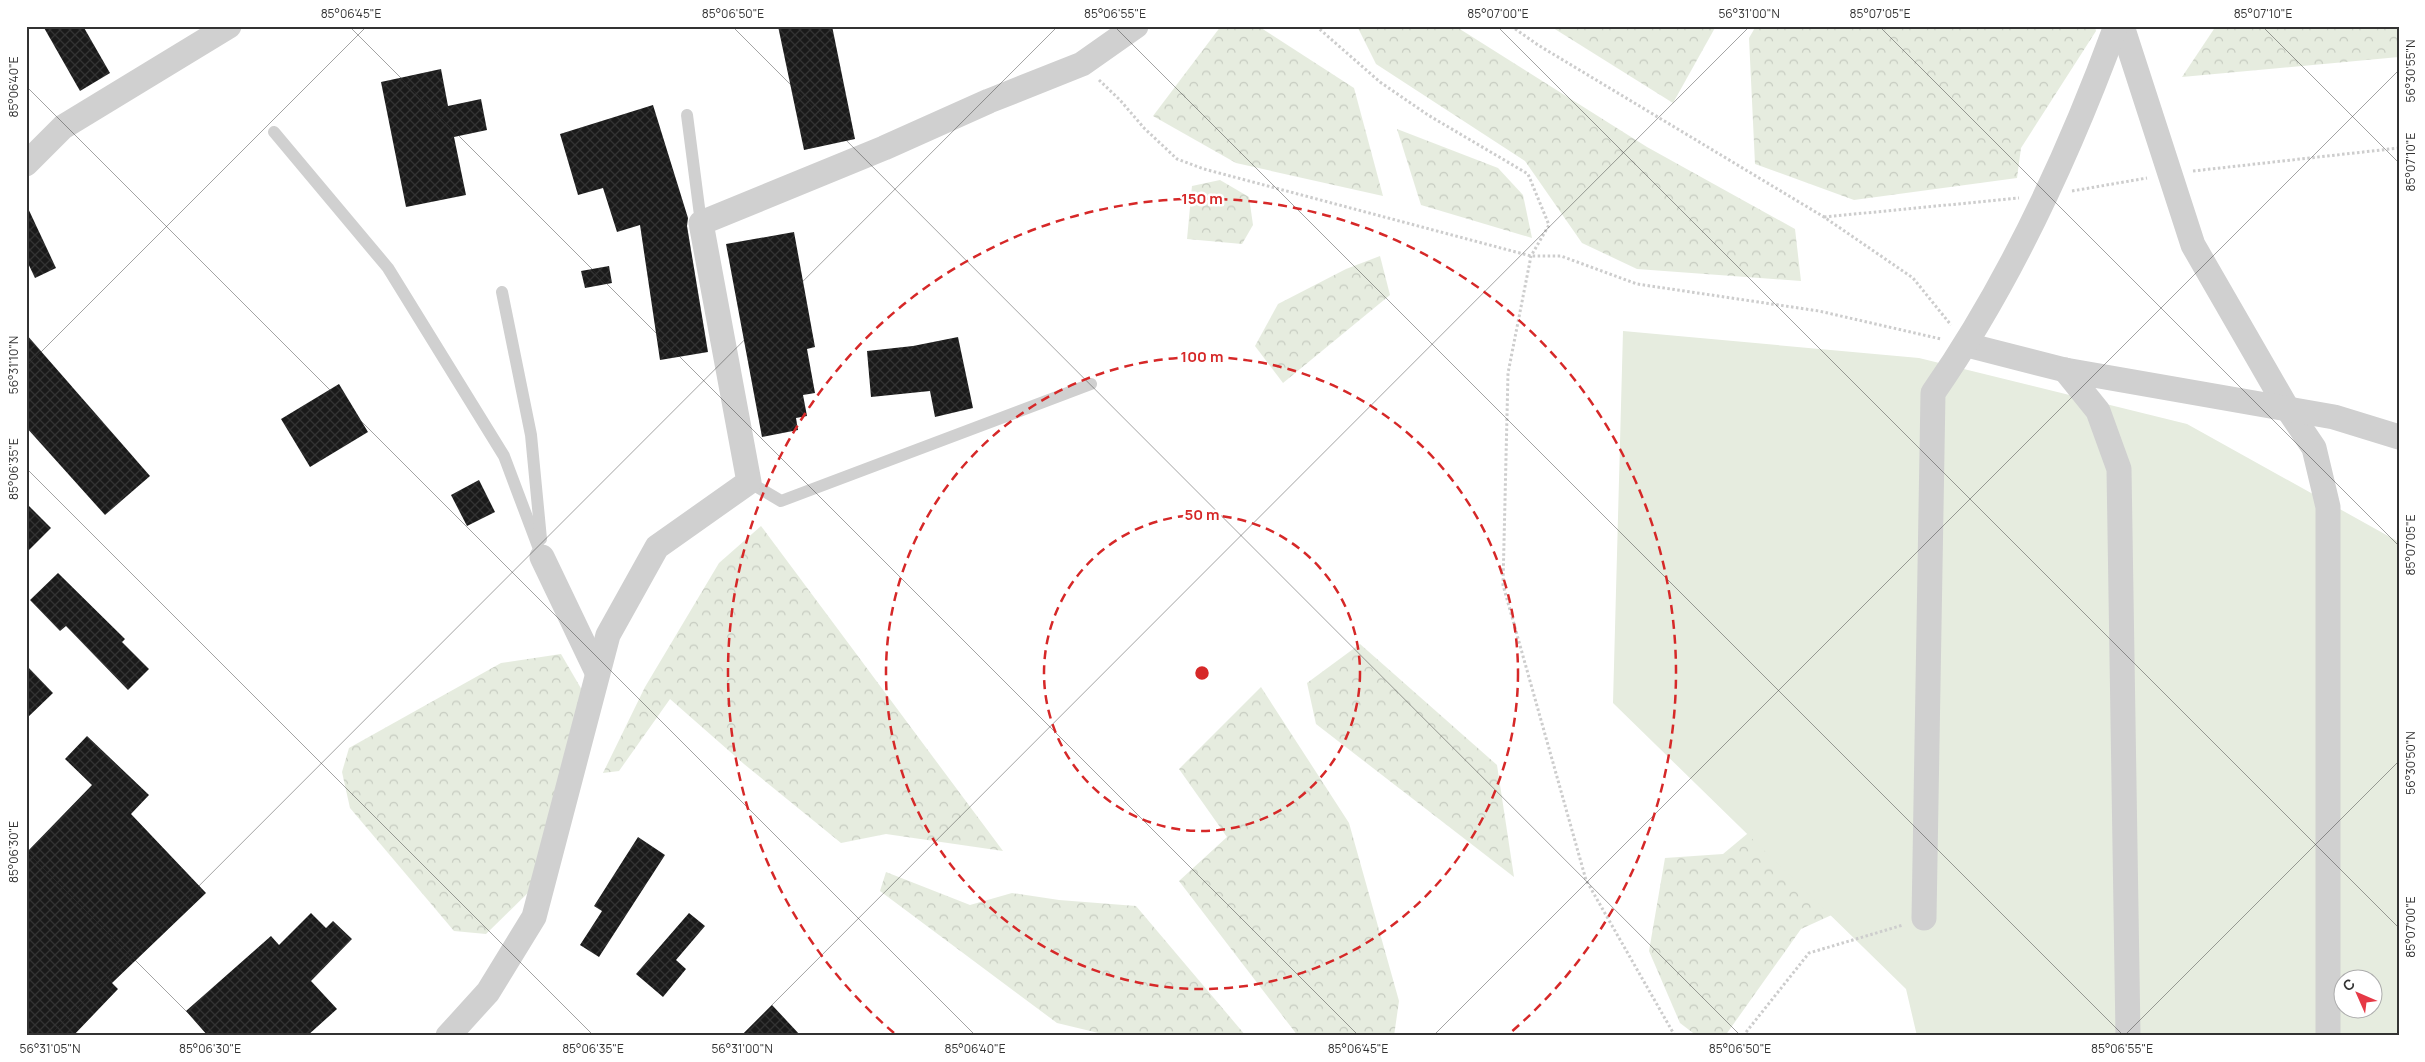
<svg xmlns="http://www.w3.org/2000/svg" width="2425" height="1062" viewBox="0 0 2425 1062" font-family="Manrope,sans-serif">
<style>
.forest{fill:url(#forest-crowns)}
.garden{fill:#e6ecdf;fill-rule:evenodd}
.building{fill:url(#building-cross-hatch)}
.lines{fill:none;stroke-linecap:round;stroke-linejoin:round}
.path{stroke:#cdcdcd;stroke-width:3;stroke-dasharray:2.5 2.5;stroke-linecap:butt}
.service{stroke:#d0d0d0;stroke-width:12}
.minor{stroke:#d0d0d0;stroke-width:25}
.ticks{fill:none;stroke:#333;stroke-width:1;stroke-opacity:0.45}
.ring{fill:none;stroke:#d62828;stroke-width:2.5;stroke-dasharray:9 6}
.centre{fill:#d62828;stroke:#fff;stroke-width:2.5}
.ring-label{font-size:15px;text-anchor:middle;font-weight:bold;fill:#d62828;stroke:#fff;stroke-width:5;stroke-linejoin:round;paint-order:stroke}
.neatline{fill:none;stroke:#333;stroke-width:2}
.ticks-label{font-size:12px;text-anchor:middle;fill:#333}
</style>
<defs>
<pattern id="forest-crowns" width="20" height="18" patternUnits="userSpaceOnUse" patternTransform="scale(1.25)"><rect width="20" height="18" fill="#e6ecdf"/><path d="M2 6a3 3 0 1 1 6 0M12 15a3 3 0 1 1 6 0" fill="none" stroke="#c6cbc0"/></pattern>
<pattern id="building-cross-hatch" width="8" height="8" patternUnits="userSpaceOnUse" patternTransform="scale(1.25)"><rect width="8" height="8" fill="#1a1a1a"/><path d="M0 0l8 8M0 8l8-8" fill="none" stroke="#333"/></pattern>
</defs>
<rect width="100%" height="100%" fill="#fff"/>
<!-- forest -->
<g class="forest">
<path d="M1221 26H1258L1354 88 1383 196 1236 163 1153 116Z"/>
<path d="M1357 26H1455L1647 147 1795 229 1801 281 1637 269 1582 243 1525 161 1376 64Z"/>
<path d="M1550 26H1716L1673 103Z"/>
<path d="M1756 26H2095L2096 31 2021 148 2017 178 1854 200 1755 164 1749 38Z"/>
<path d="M2216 26H2399V57L2182 77Z"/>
<path d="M1397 129 1498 168 1523 195 1532 238 1421 205Z"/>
<path d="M1220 180 1249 197 1253 225 1242 244 1187 239 1192 186Z"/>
<path d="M1380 256 1390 295 1283 383 1255 346 1278 304 1346 269Z"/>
<path d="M761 526 1003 851 886 834 841 843 744 764 670 699 619 771 603 773 645 687 719 563Z"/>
<path d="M1360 644 1497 765 1514 877 1316 724 1307 683Z"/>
<path d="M561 654 586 697 543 878 486 934 454 931 350 808 342 772 349 748 501 663Z"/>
<path d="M1261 687 1349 823 1399 1001 1394 1036H1298L1179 881 1227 837 1179 769Z"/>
<path d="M1812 780 1893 887 1801 929 1725 1036H1697L1680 1023 1649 951 1665 858 1723 854Z"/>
<path d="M886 872 970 905 1012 893 1059 900 1136 906 1246 1036H1111L1057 1023 880 891Z"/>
</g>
<!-- garden -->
<path class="garden" d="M1623 331 1919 358 2187 424 2399 542V1036H1917L1906 989 1613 703ZM2342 980H2372V1010H2342Z"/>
<!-- building -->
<g class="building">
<path d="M43 26H83L110 73 80 91Z"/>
<path d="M778 26H832L855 139 804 150Z"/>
<path d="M441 69 448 106 481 99 487 130 454 137 466 195 406 207 381 82Z"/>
<path d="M653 105 688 218 687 226 708 352 660 360 640 225 617 232 603 188 578 195 560 134Z"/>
<path d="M26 204 56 268 35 278 26 259Z"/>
<path d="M794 232 815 347 807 349 815 393 803 395 807 416 796 418 798 430 762 437 726 244Z"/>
<path d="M609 266 612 283 585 288 581 271Z"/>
<path d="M26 334 150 476 105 515 26 427Z"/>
<path d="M958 337 973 408 935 417 930 391 871 397 867 351 913 346Z"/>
<path d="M339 384 368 432 310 467 281 419Z"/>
<path d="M479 480 495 512 467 526 451 495Z"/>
<path d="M26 503 51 528 26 553Z"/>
<path d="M58 573 125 639 122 642 149 669 128 690 66 626 60 631 30 600Z"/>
<path d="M26 665 53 693 26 719Z"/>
<path d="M87 736 149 795 131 814 206 893 112 983 118 989 73 1036H26V853L92 785 65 759Z"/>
<path d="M638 837 665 855 599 957 580 945 602 911 594 906Z"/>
<path d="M311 913 326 928 333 921 352 939 311 981 337 1009 307 1036H208L186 1011 271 936 279 945Z"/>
<path d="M689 913 705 926 676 960 686 969 663 997 636 974Z"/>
<path d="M772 1005 801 1036H741Z"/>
</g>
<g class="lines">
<!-- path -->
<g class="path">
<path d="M1316 26 1380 82 1428 115 1528 174 1549 225 1531 256 1508 373 1503 585 1586 880 1675 1036"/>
<path d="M1511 26 1538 45 1824 217 1913 278 1951 325"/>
<path d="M1099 80 1120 100 1144 128 1177 159 1204 169 1531 256H1561L1637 284 1819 311 1941 339"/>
<path d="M2193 171 2399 148"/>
<path d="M2072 191 2147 178"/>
<path d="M1824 217 2019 198"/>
<path d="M1743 1036 1809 953 1903 925"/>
</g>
<!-- service -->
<g class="service">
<path d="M687 115 701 223"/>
<path d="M274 132 388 268 504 456 542 557"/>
<path d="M502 292 531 435 541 539"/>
<path d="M749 482 781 501 1091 384"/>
</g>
<!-- minor -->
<g class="minor">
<path d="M2122 26 2193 245 2287 408 2314 448 2328 507V1036"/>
<path d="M26 164 63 127 229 26"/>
<path d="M1967 345 2065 370 2334 417 2399 437"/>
<path d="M2065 370 2098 411 2119 469 2128 1036"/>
<path d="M542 557 597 672"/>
<path d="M1924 918 1933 393C2011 281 2069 154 2116 26"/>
<path d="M448 1036 488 992 534 917 608 635 657 547 749 482 701 223 884 148 989 101 1082 64 1136 26"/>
</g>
</g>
<!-- ticks -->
<path class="ticks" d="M349 26 1359 1036M732 26 1741 1036M1114 26 2124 1036M1497 26 2399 928M1879 26 2399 546M2262 26 2399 163M26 86 976 1036M26 367 367 26M26 468 594 1036M26 851 211 1036M49 1036 1058 26M741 1036 1750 26M1433 1036 2399 70M2124 1036 2399 761"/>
<!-- distance rings -->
<g class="ring">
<circle cx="1202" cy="673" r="158"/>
<circle cx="1202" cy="673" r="316"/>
<path d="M894 1033A474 474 0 1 1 1510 1033"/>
</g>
<circle cx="1202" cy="673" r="8" class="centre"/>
<g class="ring-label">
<text x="1202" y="204">150 m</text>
<text x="1202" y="362">100 m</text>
<text x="1202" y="520">50 m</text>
</g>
<!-- border -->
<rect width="2425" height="1062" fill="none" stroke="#ffffff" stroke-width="55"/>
<!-- north arrow -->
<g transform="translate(2358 994) rotate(315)"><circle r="24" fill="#ffffff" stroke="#adadad"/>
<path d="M0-4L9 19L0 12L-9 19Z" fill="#e63946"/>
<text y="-8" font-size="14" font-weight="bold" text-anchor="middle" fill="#333333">С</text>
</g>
<rect x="28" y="28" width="2370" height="1006" class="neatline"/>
<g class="ticks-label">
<text x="351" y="18">85°06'45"E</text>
<text x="733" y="18">85°06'50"E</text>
<text x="1115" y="18">85°06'55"E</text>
<text x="1498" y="18">85°07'00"E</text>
<text x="1749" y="18">56°31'00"N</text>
<text x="1880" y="18">85°07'05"E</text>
<text x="2263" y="18">85°07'10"E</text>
<text transform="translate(2411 71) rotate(-90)" y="4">56°30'55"N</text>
<text transform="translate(14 87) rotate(-90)" y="4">85°06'40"E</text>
<text transform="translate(2411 162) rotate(-90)" y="4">85°07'10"E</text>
<text transform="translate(14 365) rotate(-90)" y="4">56°31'10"N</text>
<text transform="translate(14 469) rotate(-90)" y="4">85°06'35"E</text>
<text transform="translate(2411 545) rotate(-90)" y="4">85°07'05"E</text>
<text transform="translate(2411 763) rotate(-90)" y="4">56°30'50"N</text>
<text transform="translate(14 852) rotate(-90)" y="4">85°06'30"E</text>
<text transform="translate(2411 927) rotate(-90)" y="4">85°07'00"E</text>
<text x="50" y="1053">56°31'05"N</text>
<text x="210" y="1053">85°06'30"E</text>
<text x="593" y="1053">85°06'35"E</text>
<text x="742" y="1053">56°31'00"N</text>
<text x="975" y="1053">85°06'40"E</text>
<text x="1358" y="1053">85°06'45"E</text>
<text x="1740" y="1053">85°06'50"E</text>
<text x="2122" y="1053">85°06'55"E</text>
</g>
</svg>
